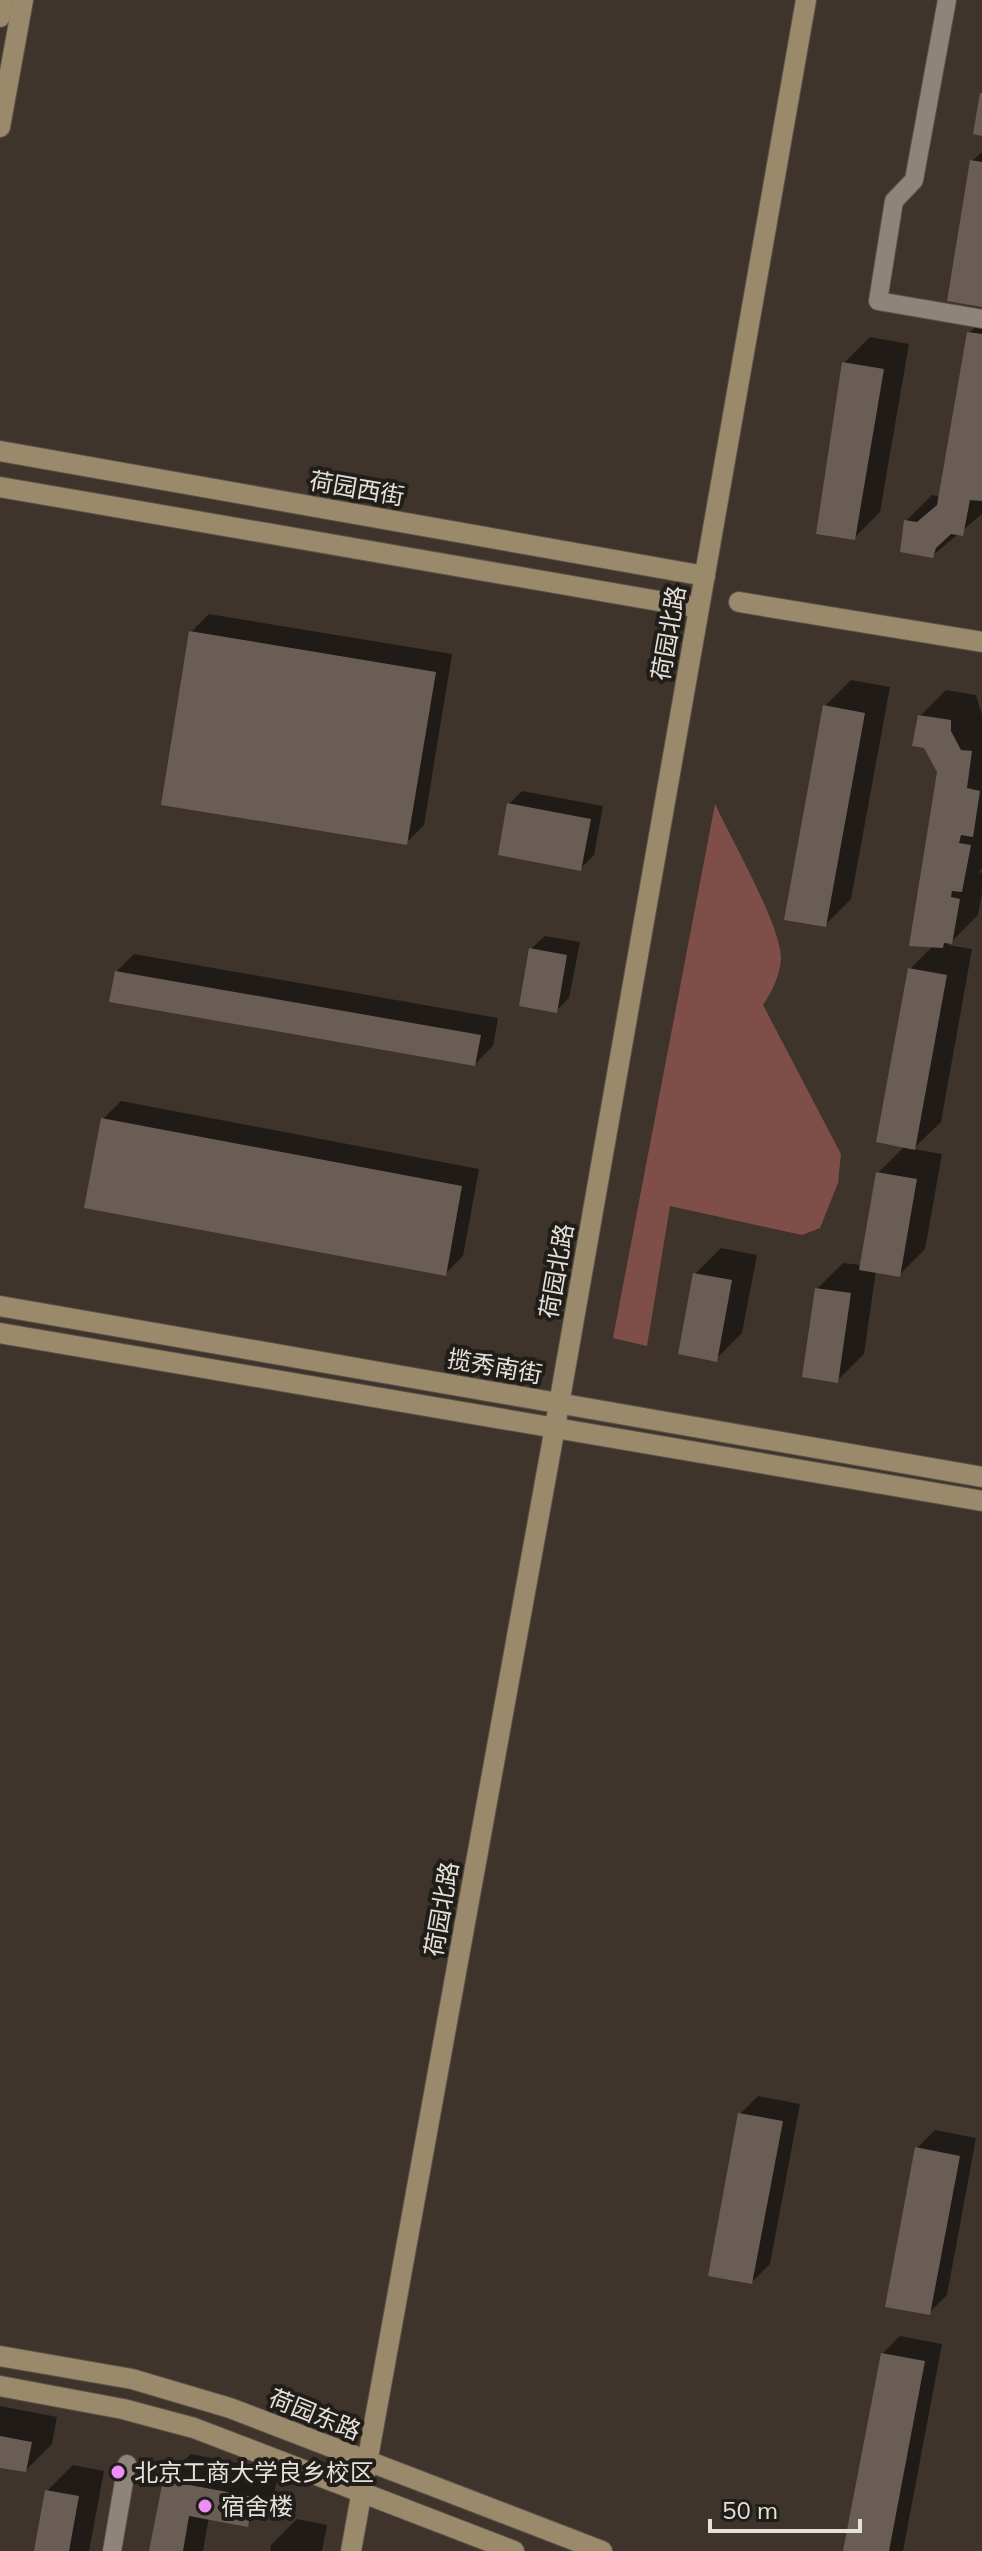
<svg xmlns="http://www.w3.org/2000/svg" width="982" height="2551" viewBox="0 0 982 2551" font-family="Mulish,'Noto Sans SC',sans-serif">
<style>
.green{fill:#804e49}
.shadow{fill:#0007}
.building{fill:#6a5d56}
.lines{fill:none;stroke-linecap:round;stroke-linejoin:round}
.street-casing{stroke:#5a534b;stroke-width:20}
.secondary-casing{stroke:#5a534b;stroke-width:22}
.street{stroke:#8f847a;stroke-width:18}
.secondary{stroke:#9a896a;stroke-width:20}
.poi-dot{fill:#ee8cf8;stroke:#211d19;stroke-width:3}
.labels{text-anchor:middle;dominant-baseline:central;stroke-width:8;stroke-linejoin:round;paint-order:stroke}
.street-label{font-size:24px;fill:#e6e0da;stroke:#211d19}
.poi-label{font-size:24px;fill:#e6e0da;stroke:#211d19;text-anchor:start}
</style>
<rect width="100%" height="100%" fill="#3e342b"/>
<!-- green -->
<path class="green" d="M715 804C730 837 782 927 781 959 780 975 772 992 763 1005L841 1154 838 1183 820 1228 802 1235 670 1206 647 1346 613 1338Z"/>
<!-- shadow -->
<g class="shadow">
<path d="M982 152V305L972 161Z"/>
<path d="M982 320V514L932 556 906 521 932 495 941 497 969 333Z"/>
<path d="M870 337 909 344 880 512 854 538 844 363Z"/>
<path d="M209 614 452 654 424 825 406 843 191 632Z"/>
<path d="M851 680 890 687 851 899 825 925V706Z"/>
<path d="M946 690 976 695 982 715V869L979 872 982 873V892L978 915 948 945 972 949 941 1122 913 1149 942 1154 925 1249 899 1275 876 1271 864 1354 838 1380 817 1289 843 1263 861 1265 878 1173 905 1146 910 969 933 946 940 771 920 716Z"/>
<path d="M522 791 603 806 594 855 581 868 509 804Z"/>
<path d="M545 936 580 942 569 998 556 1011 531 949Z"/>
<path d="M134 954 498 1018 493 1046 475 1064 116 972Z"/>
<path d="M121 1101 479 1169 463 1256 445 1274 103 1119Z"/>
<path d="M721 1248 757 1255 742 1333 716 1359 695 1274Z"/>
<path d="M758 2096 800 2104 770 2264 752 2282 740 2114Z"/>
<path d="M935 2130 976 2138 947 2295 929 2313 917 2148Z"/>
<path d="M900 2336 942 2344 903 2551H845L882 2354Z"/>
<path d="M0 2406 57 2417 52 2444 26 2470 0 2466Z"/>
<path d="M191 2454 279 2471 273 2499 247 2525 209 2517 203 2551H151L165 2480Z"/>
<path d="M73 2465 104 2471 89 2551H36L47 2491Z"/>
<path d="M297 2519 327 2525 322 2551H270L271 2545Z"/>
</g>
<!-- building -->
<g class="building">
<path d="M980 93H982V136L973 134Z"/>
<path d="M970 160 982 162V307L947 301Z"/>
<path d="M967 332 982 334V501L970 500 963 536 951 534 936 548 933 558 900 552 904 520 917 522 937 505Z"/>
<path d="M842 362 884 369 855 540 816 534Z"/>
<path d="M189 631 436 672 407 845 161 805Z"/>
<path d="M823 705 865 713 826 927 784 920Z"/>
<path d="M918 715 951 720V731L961 750 972 751 967 788 980 791 973 837 961 835 959 843 971 845 962 892 952 891 951 897 960 899 952 944 944 943 943 948 909 946 937 772 924 748 912 746Z"/>
<path d="M507 803 591 819 581 871 498 855Z"/>
<path d="M529 948 567 955 557 1013 519 1006Z"/>
<path d="M908 968 947 975 915 1150 876 1142Z"/>
<path d="M115 971 481 1035 475 1066 109 1002Z"/>
<path d="M101 1118 462 1186 446 1276 84 1208Z"/>
<path d="M876 1172 917 1179 900 1277 859 1270Z"/>
<path d="M693 1273 732 1280 717 1362 678 1354Z"/>
<path d="M815 1288 851 1293 838 1383 802 1377Z"/>
<path d="M738 2113 783 2121 752 2284 708 2276Z"/>
<path d="M915 2147 960 2156 930 2315 885 2307Z"/>
<path d="M881 2353 925 2361 889 2551H843Z"/>
<path d="M0 2436 32 2442 26 2472 0 2468Z"/>
<path d="M163 2480 254 2497 248 2527 189 2516 183 2551H149Z"/>
<path d="M45 2490 79 2496 69 2551H34Z"/>
</g>
<g class="lines">
<defs>
<g id="street">
<path d="M947 0 914 180 894 201 878 301 982 319"/>
<path d="M112 2551 127 2464"/>
</g>
<g id="secondary">
<path d="M0 17 3 0"/>
<path d="M0 127 23 0"/>
<path d="M0 451 705 576"/>
<path d="M0 487 699 608"/>
<path d="M739 602 982 642"/>
<path d="M0 1306 982 1477"/>
<path d="M0 1333 982 1501"/>
<path d="M0 2356 132 2379 230 2408 602 2551"/>
<path d="M0 2386 123 2409 194 2428 514 2551"/>
<path d="M351 2551 555 1427 806 0"/>
</g>
</defs>
<!-- street casing -->
<use href="#street" class="street-casing"/>
<!-- secondary casing -->
<use href="#secondary" class="secondary-casing"/>
<!-- street -->
<use href="#street" class="street"/>
<!-- secondary -->
<use href="#secondary" class="secondary"/>
</g>
<!-- markers -->
<g class="poi-dot">
<circle cx="118" cy="2472" r="8"/>
<circle cx="205" cy="2506" r="8"/>
</g>
<g class="labels">
<!-- street labels -->
<g class="street-label">
<text transform="translate(357 488) rotate(10)">荷园西街</text>
<text transform="translate(668 633) rotate(-80)">荷园北路</text>
<text transform="translate(556 1271) rotate(-80)">荷园北路</text>
<text transform="translate(495 1366) rotate(10)">揽秀南街</text>
<text transform="translate(441 1909) rotate(-80)">荷园北路</text>
<text transform="translate(315 2414) rotate(22)">荷园东路</text>
</g>
<!-- poi labels -->
<g class="poi-label">
<text x="134" y="2472">北京工商大学良乡校区</text>
<text x="221" y="2506">宿舍楼</text>
</g>
</g>
<!-- scale -->
<path d="M710 2519v12h150v-12" fill="none" stroke="#e6e0da" stroke-width="4"/>
<text x="722" y="2519" font-size="24" fill="#e6e0da" stroke="#211d19" stroke-width="6" paint-order="stroke">50 m</text>
</svg>
